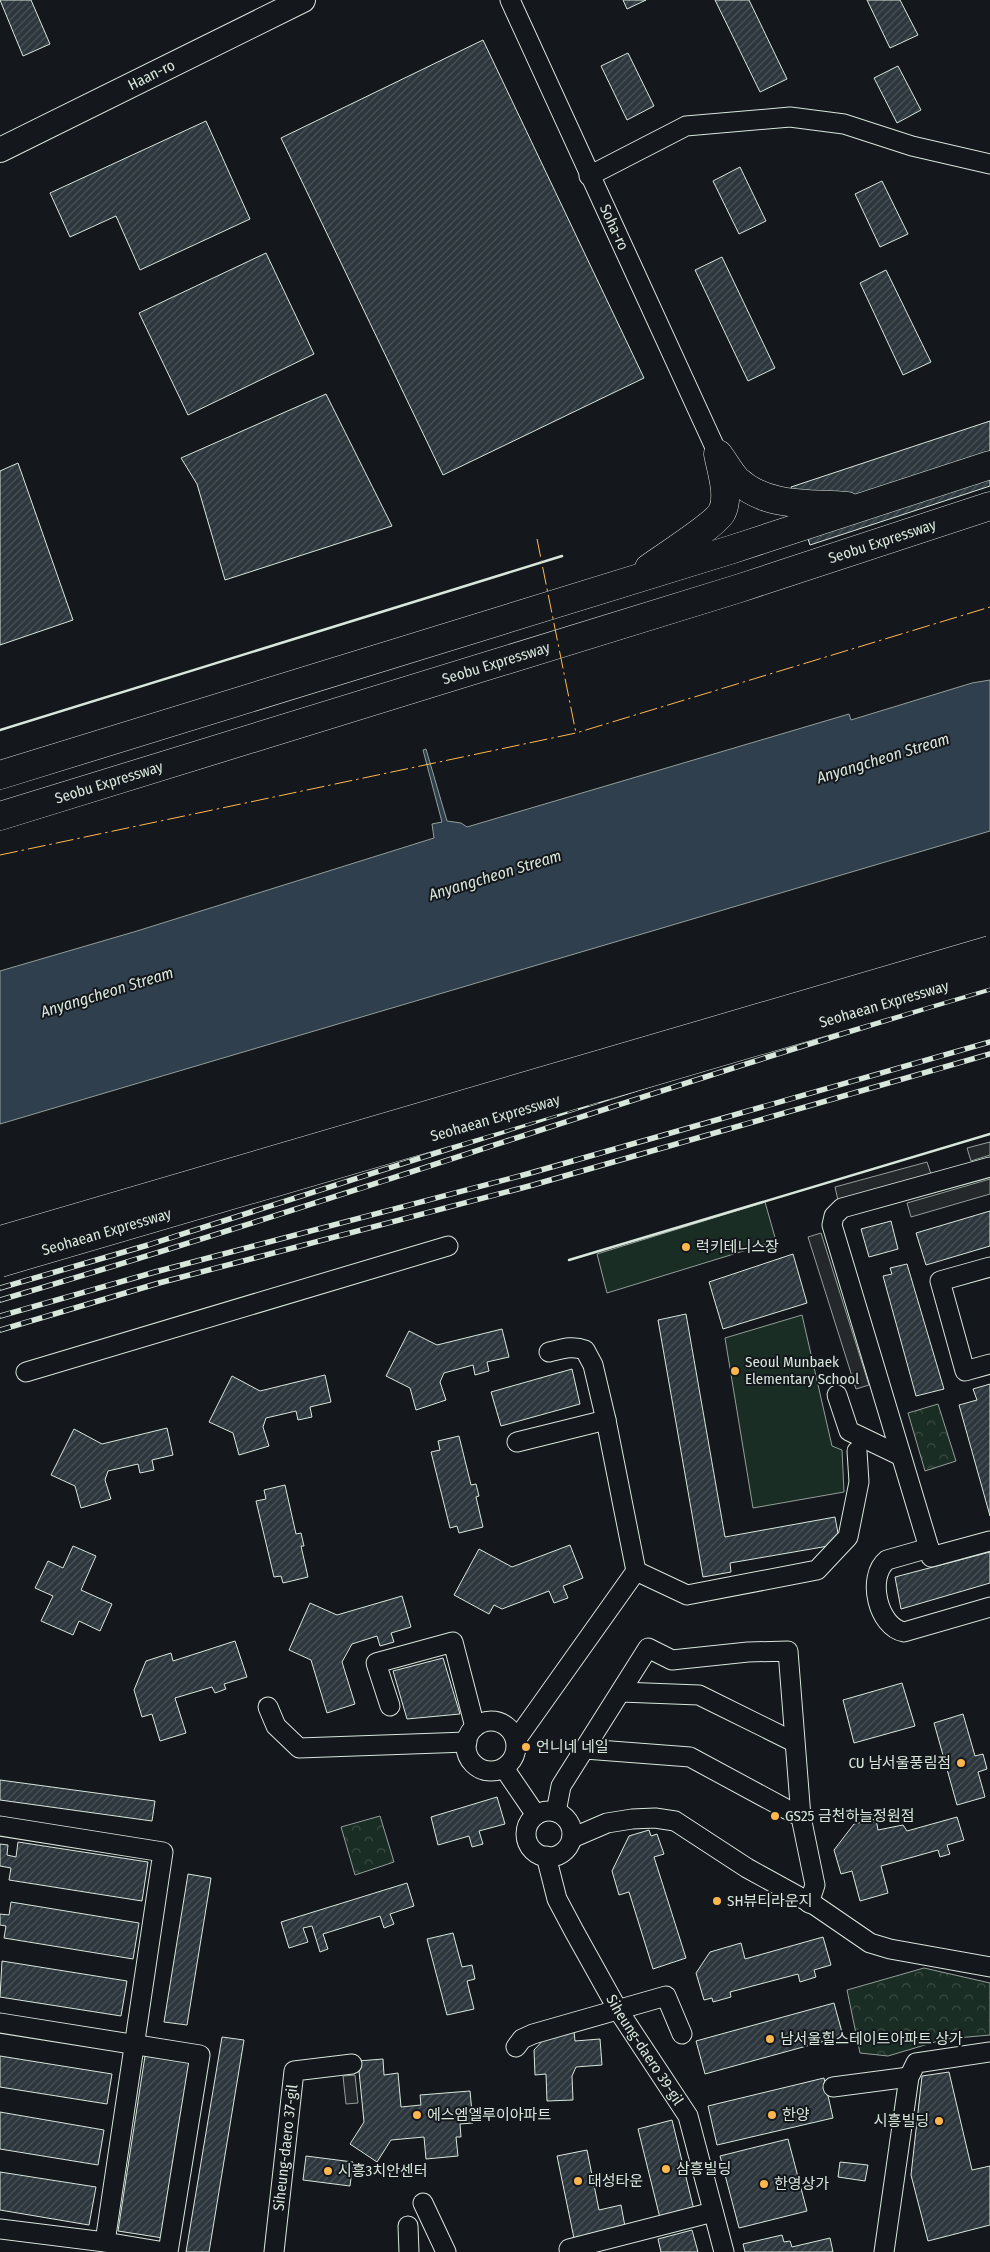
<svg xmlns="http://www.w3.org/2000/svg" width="990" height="2252" viewBox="0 0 990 2252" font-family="'Fira Sans Condensed','Noto Sans KR',sans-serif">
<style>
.park{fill:url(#park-crowns);stroke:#939e99}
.pitch{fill:#1a2d24;stroke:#939e99}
.parking{fill:#24282b;stroke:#939e99}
.water{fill:#2f3f4d;stroke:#939e99}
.building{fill:url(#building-hatch);stroke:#d8e6dc}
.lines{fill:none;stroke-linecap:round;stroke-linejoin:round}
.minor-casing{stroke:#d8e6dc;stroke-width:21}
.major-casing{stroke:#d8e6dc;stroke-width:26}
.highway-casing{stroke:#d8e6dc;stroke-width:29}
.minor{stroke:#14181c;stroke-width:19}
.major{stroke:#14181c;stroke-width:24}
.highway{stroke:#14181c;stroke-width:28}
.rail-casing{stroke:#d8e6dc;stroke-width:5.5}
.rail{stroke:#14181c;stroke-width:4;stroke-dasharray:11;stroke-linecap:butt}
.highway-bridge-casing{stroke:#d8e6dc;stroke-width:29;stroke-linecap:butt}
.highway-bridge{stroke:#14181c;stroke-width:28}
.wall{stroke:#d8e6dc;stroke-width:2.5}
.power{stroke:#ffb74d;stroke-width:1;stroke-dasharray:18 4 2.5 4;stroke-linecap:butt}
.poi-dot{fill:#ffb74d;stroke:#14181c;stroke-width:2}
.labels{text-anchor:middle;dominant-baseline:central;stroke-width:4;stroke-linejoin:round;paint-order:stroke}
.street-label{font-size:15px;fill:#d8e6dc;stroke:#14181c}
.poi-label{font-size:15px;fill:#d8e6dc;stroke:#14181c;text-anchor:start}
.water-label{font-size:16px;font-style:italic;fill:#d8e6dc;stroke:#14181c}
</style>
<defs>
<pattern id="park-crowns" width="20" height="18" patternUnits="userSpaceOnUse" patternTransform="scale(1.25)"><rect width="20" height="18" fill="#1a2d24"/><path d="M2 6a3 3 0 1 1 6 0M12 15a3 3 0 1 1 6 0" fill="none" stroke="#3b4b43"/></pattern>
<pattern id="building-hatch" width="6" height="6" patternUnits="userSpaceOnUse" patternTransform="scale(1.25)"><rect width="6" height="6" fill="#2c363c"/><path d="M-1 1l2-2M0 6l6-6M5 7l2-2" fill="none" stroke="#4a5358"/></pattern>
</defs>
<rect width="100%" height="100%" fill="#14181c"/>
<!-- park -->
<g class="park">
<path d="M938 1404 956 1461 925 1471 908 1413Z"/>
<path d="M380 1816 394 1862 355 1875 341 1827Z"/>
<path d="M924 1968 990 1983V2035L945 2039 888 2056 860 2053 847 1990Z"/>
</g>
<!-- pitch -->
<g class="pitch">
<path d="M765 1202 776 1241 607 1293 597 1254Z"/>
<path d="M802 1315 832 1446 842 1450 844 1492 753 1508 725 1338Z"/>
</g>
<!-- parking -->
<g class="parking">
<path d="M990 1142V1155L971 1161 967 1148Z"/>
<path d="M927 1162 931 1174 838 1200 835 1187Z"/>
<path d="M990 1179V1194L911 1217 907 1203Z"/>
<path d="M821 1233 869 1385 856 1389 808 1237Z"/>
<path d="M355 2075 358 2103 346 2104 343 2076Z"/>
</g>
<!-- water -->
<path class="water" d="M990 680V831L0 1124V971L137 931 434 838 432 824 442 822 423 750 426 749 447 821 461 823 467 827 849 714 851 720 972 683Z"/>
<!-- building -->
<g class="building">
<path d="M0 0H31L50 44 23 56Z"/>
<path d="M623 0H646L627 9Z"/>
<path d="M715 0H749L787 79 760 92Z"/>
<path d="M867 0H900L918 35 890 48Z"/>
<path d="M483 40 644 378 443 475 281 138Z"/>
<path d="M628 53 654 106 627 120 601 66Z"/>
<path d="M898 66 921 110 897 123 874 78Z"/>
<path d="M206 121 250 219 140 270 116 216 70 237 50 193Z"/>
<path d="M740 167 766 221 739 234 713 181Z"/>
<path d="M882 181 908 234 880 247 855 194Z"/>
<path d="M266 253 314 354 188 415 139 313Z"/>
<path d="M722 257 775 368 748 381 695 270Z"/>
<path d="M886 270 931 362 903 375 860 283Z"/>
<path d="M326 394 392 526 225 580 197 484 181 458Z"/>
<path d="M990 421V486L810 545 791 487Z"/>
<path d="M18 463 73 620 0 645V471Z"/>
<path d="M990 1211V1246L926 1265 916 1233Z"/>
<path d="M891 1221 898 1249 869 1257 861 1229Z"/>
<path d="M793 1254 807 1303 723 1329 709 1282Z"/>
<path d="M907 1264 944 1389 916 1396 883 1276 892 1274 890 1268Z"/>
<path d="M686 1314 725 1537 835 1517 840 1544 730 1563 731 1572 703 1577 658 1320Z"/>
<path d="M502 1329 509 1357 487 1362 489 1371 475 1375 473 1365 444 1373 440 1382 446 1400 416 1410 410 1388 386 1376 409 1331 437 1345Z"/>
<path d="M572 1369 580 1404 501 1426 491 1392Z"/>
<path d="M325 1375 331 1402 310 1407 312 1417 298 1420 296 1411 266 1418 263 1427 269 1446 239 1455 233 1433 209 1422 232 1376 260 1391Z"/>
<path d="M990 1384V1516L959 1405 977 1400 973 1389Z"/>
<path d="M167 1428 173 1455 152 1460 154 1470 140 1473 138 1464 108 1471 105 1480 111 1499 81 1508 75 1486 51 1475 74 1429 102 1444Z"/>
<path d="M459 1436 471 1485 476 1484 479 1496 476 1497 483 1527 459 1533 457 1526 450 1528 431 1452 440 1450 438 1441Z"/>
<path d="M285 1485 296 1534 301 1533 304 1546H301L308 1577 283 1583 281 1576 274 1577 256 1501 266 1499 264 1490Z"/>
<path d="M570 1545 583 1578 563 1586 568 1598 554 1603 549 1591 502 1609 494 1605 489 1614 454 1595 479 1549 512 1567Z"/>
<path d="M73 1546 96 1556 81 1590 112 1604 100 1631 79 1621 73 1635 41 1621 53 1596 35 1588 48 1561 63 1568Z"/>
<path d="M990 1552V1583L901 1609 895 1577Z"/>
<path d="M402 1596 411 1627 391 1633 394 1642 380 1646 377 1636 352 1644 342 1662 355 1704 327 1713 311 1660 289 1650 310 1603 337 1615Z"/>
<path d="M235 1641 247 1677 224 1684 226 1689 215 1693 212 1687 175 1698 186 1733 160 1741 152 1714 142 1717 134 1690 146 1661 171 1653 173 1661Z"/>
<path d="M443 1658 460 1714 407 1719 393 1671Z"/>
<path d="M902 1683 915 1726 854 1743 843 1700Z"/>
<path d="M963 1714 975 1756 983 1754 987 1769 978 1772 985 1797 957 1805 934 1723Z"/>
<path d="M0 1780 155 1801 152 1821 0 1800Z"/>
<path d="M497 1797 505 1824 479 1831 483 1844 472 1847 469 1836 438 1845 431 1817Z"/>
<path d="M957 1817 964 1840 947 1845 950 1854 940 1857 938 1850 881 1866 888 1893 860 1901 852 1871 841 1874 834 1850 854 1824 876 1819 878 1830 903 1825 907 1831Z"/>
<path d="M649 1830 651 1836 657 1834 664 1854 654 1857 686 1958 653 1969 629 1892 619 1895 612 1871 629 1836Z"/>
<path d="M18 1842 148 1862 142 1901 9 1880 11 1868 0 1866V1844L8 1845 7 1855 16 1857Z"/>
<path d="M188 1874 211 1878 187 2025 164 2022Z"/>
<path d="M407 1883 414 1906 390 1914 394 1924 384 1928 380 1916 323 1934 328 1949 320 1952 312 1926 303 1928 308 1942 289 1948 281 1922Z"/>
<path d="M11 1902 139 1923 133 1959 4 1938 6 1926 0 1925V1914L9 1915Z"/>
<path d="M453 1933 462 1967 472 1965 475 1979 467 1981 474 2009 447 2015 427 1939Z"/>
<path d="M823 1937 831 1965 814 1970 816 1977 800 1982 798 1974 730 1992 731 1997 713 2002 712 1998 704 2000 696 1973 710 1952 741 1943 745 1959Z"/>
<path d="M2 1961 127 1981 121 2016 0 1997Z"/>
<path d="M834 2003 843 2036 705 2074 696 2041Z"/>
<path d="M574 2031 575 2041 600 2039 602 2065 576 2067 572 2076 573 2100 547 2101 546 2074 535 2075 534 2050 550 2033Z"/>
<path d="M222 2037 244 2040 209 2252H186Z"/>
<path d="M0 2056 112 2074 107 2104 0 2087Z"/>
<path d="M145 2056 191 2063 163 2238 118 2231Z"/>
<path d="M383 2059 384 2075 398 2073 401 2107 421 2105 420 2095 470 2091 473 2123 460 2124 461 2137H456L458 2156 426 2159 424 2137 391 2140 377 2162 350 2144 364 2122 358 2061Z"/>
<path d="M949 2072 972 2170 990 2166V2225L928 2241 911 2175 922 2076Z"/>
<path d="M824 2078 833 2118 717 2145 708 2106Z"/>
<path d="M0 2112 104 2130 98 2165 0 2149Z"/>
<path d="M672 2120 694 2210 660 2218 638 2129Z"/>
<path d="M788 2139 807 2211 739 2228 720 2156Z"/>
<path d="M587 2150 599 2210 621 2205 626 2232 575 2243 557 2156Z"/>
<path d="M306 2156 353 2162 350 2186 303 2180Z"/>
<path d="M840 2162 868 2165 865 2181 838 2177Z"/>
<path d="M0 2172 96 2187 89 2225 0 2210Z"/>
<path d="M692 2230 698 2252H661L658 2239Z"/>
<path d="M782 2235 784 2242 790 2241 792 2247 830 2238 833 2252H745L743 2244Z"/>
</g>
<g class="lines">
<defs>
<g id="minor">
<path id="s1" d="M510 0 718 454"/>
<path d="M589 176 686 126 790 117 844 124 912 146 990 164"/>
<path d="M990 1167 842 1208 834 1216 832 1225 929 1548 887 1560C866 1577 878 1627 904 1632L990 1607"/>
<path d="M990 1267 940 1281 965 1371 990 1364"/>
<path d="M26 1372 448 1246"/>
<path d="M837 1395 849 1431 899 1455"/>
<path d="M517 1442 606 1420"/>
<path d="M929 1548 931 1557 990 1541"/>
<path d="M636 1571 687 1595 817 1570 848 1537 859 1482 857 1451"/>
<path d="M621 1692 699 1695 794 1742"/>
<path d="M390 1706 376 1663 453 1642 475 1727"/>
<path d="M268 1707 276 1726 299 1748 467 1742"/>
<circle cx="491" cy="1746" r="25"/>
<path d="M516 1740 636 1571 606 1420 593 1365 585 1350C572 1345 562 1349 549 1352"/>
<path d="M585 1749 690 1757 801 1817"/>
<path d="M504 1768 536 1815"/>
<circle cx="549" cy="1834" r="23"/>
<path d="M556 1812 561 1786 648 1648 672 1660 748 1652 788 1651 801 1817 815 1885 809 1903"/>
<path d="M0 1826 163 1852 105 2242 0 2229"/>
<path d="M572 1838 607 1823 632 1819 655 1818 675 1821 747 1868 816 1906 870 1943 890 1949 990 1967"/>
<path id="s2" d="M546 1856 557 1899 574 1931 618 2010 688 2116 724 2252"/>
<path d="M0 2023 200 2055 168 2252"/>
<path d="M516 2047 522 2039 533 2034 666 1996 682 2034"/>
<path d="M833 2087 909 2077"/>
<path d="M423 2203 446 2252"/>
<path d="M408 2226 409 2252"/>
<path d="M105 2242 165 2252"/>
<path d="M569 2249 713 2212"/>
<path id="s3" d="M274 2252 294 2071 352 2064"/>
<path d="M884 2252 909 2077 916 2063 990 2052"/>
</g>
<g id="major">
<path id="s4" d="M0 150 303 0"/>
</g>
<g id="highway">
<path d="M719 455C725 463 730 473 737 480 767 508 810 503 847 506"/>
<path d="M649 568C664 557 715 525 722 512 730 496 721 470 718 454"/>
<path d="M0 775 730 550 990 465"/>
<path id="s5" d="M0 816 737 589 990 506"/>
</g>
</defs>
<!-- minor casing -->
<use href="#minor" class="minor-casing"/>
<!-- major casing -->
<use href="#major" class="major-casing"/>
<!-- highway casing -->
<use href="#highway" class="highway-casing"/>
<!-- minor -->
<use href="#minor" class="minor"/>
<!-- major -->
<use href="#major" class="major"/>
<!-- highway -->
<use href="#highway" class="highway"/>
<defs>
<g id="rail">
<path d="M0 1288 148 1245 871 1014 990 979"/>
<path d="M0 1300C332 1203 658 1087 990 989"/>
<path d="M0 1316 155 1272 527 1174 990 1042"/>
<path d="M0 1330 159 1283 533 1185 990 1054"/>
</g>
</defs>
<!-- rail casing -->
<use href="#rail" class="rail-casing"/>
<!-- rail -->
<use href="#rail" class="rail"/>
<defs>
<g id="highway-bridge">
<path d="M0 1240 990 950"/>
<path id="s6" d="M0 1263 990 973"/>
</g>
</defs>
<!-- highway-bridge casing -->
<use href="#highway-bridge" class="highway-bridge-casing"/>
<!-- highway-bridge -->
<use href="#highway-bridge" class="highway-bridge"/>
<!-- wall -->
<g class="wall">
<path d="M0 730 562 556"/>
<path d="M569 1260 990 1134"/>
</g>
<!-- power -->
<g class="power">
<path d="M537 539 576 733"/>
<path d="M0 855 576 733 990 607"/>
</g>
</g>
<!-- markers -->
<g class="poi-dot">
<circle cx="686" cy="1247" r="5"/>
<circle cx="735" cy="1371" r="5"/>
<circle cx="526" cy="1747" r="5"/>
<circle cx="961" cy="1763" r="5"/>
<circle cx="775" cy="1816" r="5"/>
<circle cx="717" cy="1901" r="5"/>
<circle cx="770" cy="2039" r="5"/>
<circle cx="417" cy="2115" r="5"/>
<circle cx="772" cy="2115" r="5"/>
<circle cx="939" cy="2121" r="5"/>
<circle cx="666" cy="2169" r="5"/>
<circle cx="328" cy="2171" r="5"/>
<circle cx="578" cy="2181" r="5"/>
<circle cx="764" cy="2184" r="5"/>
</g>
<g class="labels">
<!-- street labels -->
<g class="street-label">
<text stroke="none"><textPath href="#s4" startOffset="169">Haan-ro</textPath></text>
<text stroke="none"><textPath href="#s1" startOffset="250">Soha-ro</textPath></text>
<text stroke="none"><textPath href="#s5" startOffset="924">Seobu Expressway</textPath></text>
<text stroke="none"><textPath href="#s5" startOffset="519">Seobu Expressway</textPath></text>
<text stroke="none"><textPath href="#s5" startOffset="114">Seobu Expressway</textPath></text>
<text stroke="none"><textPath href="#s6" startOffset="921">Seohaean Expressway</textPath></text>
<text stroke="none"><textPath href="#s6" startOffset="516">Seohaean Expressway</textPath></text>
<text stroke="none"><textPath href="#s6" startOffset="111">Seohaean Expressway</textPath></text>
<text stroke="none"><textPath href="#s2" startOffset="219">Siheung-daero 39-gil</textPath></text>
<text stroke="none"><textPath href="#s3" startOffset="105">Siheung-daero 37-gil</textPath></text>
</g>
<!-- poi labels -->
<g class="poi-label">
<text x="696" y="1247">럭키테니스장</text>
<text x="745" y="1362">Seoul Munbaek<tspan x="745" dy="17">Elementary School</tspan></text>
<text x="536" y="1747">언니네 네일</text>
<text x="951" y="1763" text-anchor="end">CU 남서울풍림점</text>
<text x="785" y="1816">GS25 금천하늘정원점</text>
<text x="727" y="1901">SH뷰티라운지</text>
<text x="780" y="2039">남서울힐스테이트아파트 상가</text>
<text x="427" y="2115">에스엠엘루이아파트</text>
<text x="782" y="2115">한양</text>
<text x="929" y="2121" text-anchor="end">시흥빌딩</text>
<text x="676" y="2169">삼흥빌딩</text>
<text x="338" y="2171">시흥3치안센터</text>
<text x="588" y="2181">대성타운</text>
<text x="774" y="2184">한영상가</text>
</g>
<!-- water labels -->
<g class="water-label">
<text transform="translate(883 758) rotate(-17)">Anyangcheon Stream</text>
<text transform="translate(495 875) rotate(-17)">Anyangcheon Stream</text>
<text transform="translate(107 992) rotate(-17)">Anyangcheon Stream</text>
</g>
</g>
</svg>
